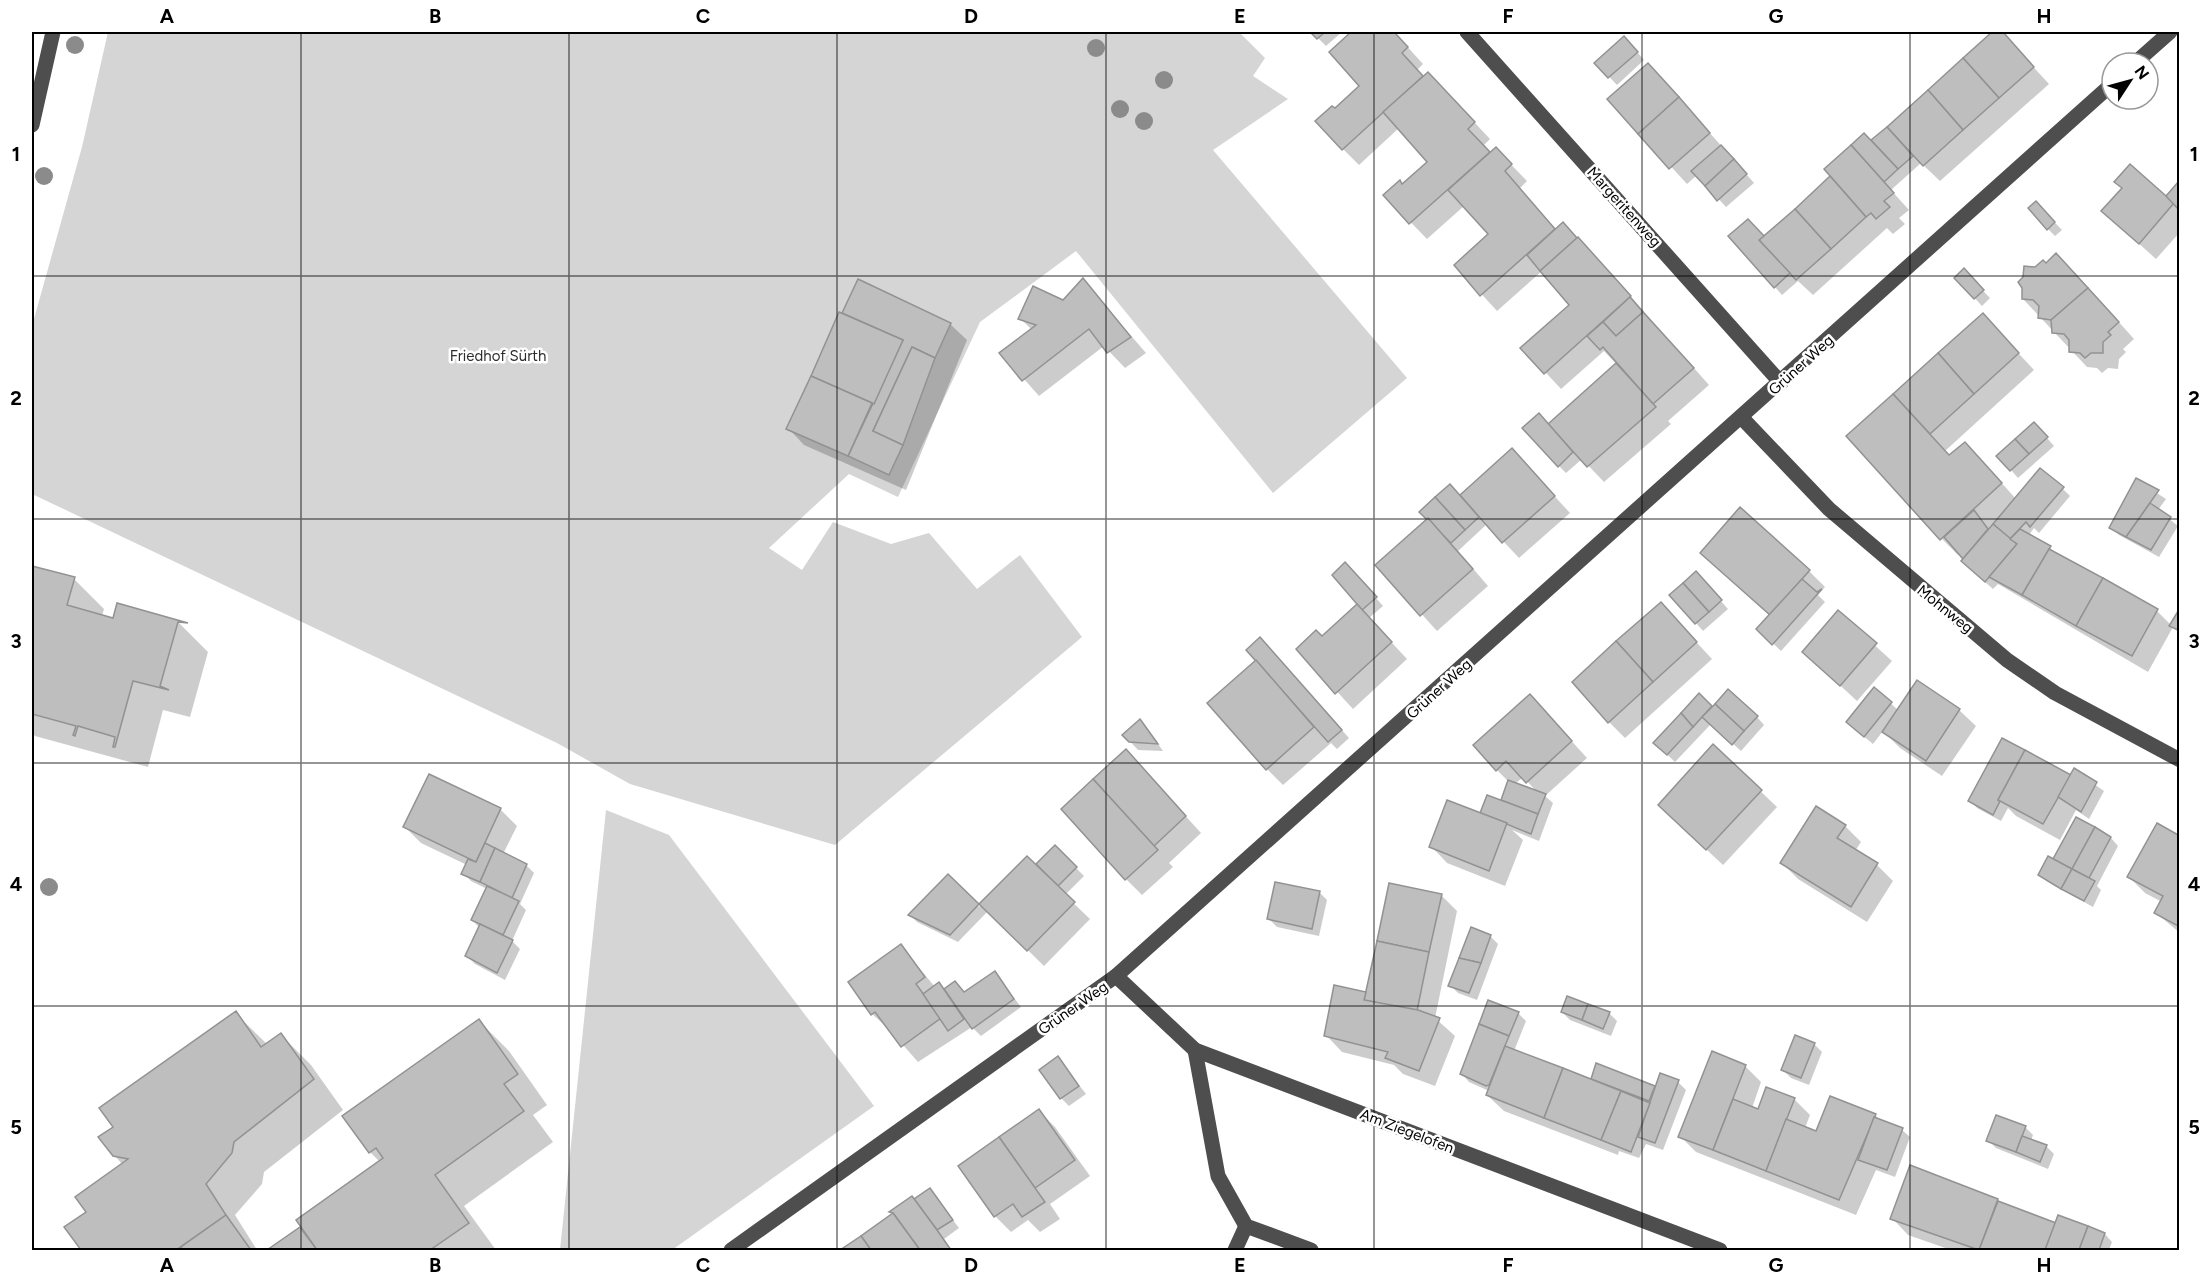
<svg xmlns="http://www.w3.org/2000/svg" width="2211" height="1282" viewBox="0 0 2211 1282" font-family="Figtree,sans-serif">
<style>
.green{fill:#d5d5d5}
.shadow{fill:#0003;fill-rule:evenodd}
.building{fill:#bebebe;stroke:#929292;stroke-width:1.5}
.lines{fill:none;stroke-linecap:round;stroke-linejoin:round}
.minor{stroke:#4e4e4e;stroke-width:15}
.tree{fill:#8b8b8b}
.grid{fill:none;stroke:#000;stroke-width:1.5;stroke-opacity:0.55}
.labels{text-anchor:middle;dominant-baseline:central;stroke-width:5;stroke-linejoin:round;paint-order:stroke}
.street-label{font-size:15px;fill:#000;stroke:#fff}
.park-label{font-size:15px;fill:#2c2c2c;stroke:#fff}
.neatline{fill:none;stroke:#000;stroke-width:2}
.grid-label{font-size:20px;text-anchor:middle;font-weight:bold;fill:#000}
</style>
<rect width="100%" height="100%" fill="#fff"/>
<!-- green -->
<g class="green">
<path d="M108 32H1239L1265 58 1253 76 1288 99 1213 150 1407 378 1273 493 1076 251 980 322 898 497 849 474 769 548 802 570 833 522 891 544 929 533 977 589 1020 555 1082 637 835 845 630 784 557 743 32 494V326L82 147Z"/>
<path d="M606 810 669 835 874 1106 672 1250H560Z"/>
</g>
<!-- shadow -->
<g class="shadow">
<path d="M1312 32H1342L1326 46Z"/>
<path d="M1353 32H1394L1423 64 1417 70 1424 77 1444 90 1490 139 1483 146 1490 154 1496 149 1527 181 1520 188 1556 230 1594 255 1709 385 1668 421 1671 424 1604 482 1582 459 1566 473 1559 466 1549 426 1616 364 1604 351 1561 389 1523 348 1571 305 1542 271 1497 311 1456 266 1491 235 1464 206 1427 239 1385 196 1403 185 1429 162 1399 128 1359 165 1343 149 1335 110 1361 86 1331 52Z"/>
<path d="M1995 32H2001L2049 84 1940 181 1921 163 1891 190 1909 210 1899 218 1905 224 1893 234 1887 228 1813 295 1798 281 1782 295 1775 287 1764 238Z"/>
<path d="M1632 46 1644 60 1617 85 1596 63Z"/>
<path d="M1664 81 1754 183 1726 207 1697 175 1687 184 1609 99Z"/>
<path d="M2180 183V232L2156 259 2103 211 2173 204Z"/>
<path d="M2036 203 2062 230 2055 236 2048 229Z"/>
<path d="M2046 265 2073 271 2134 339 2123 349 2126 352 2119 359 2118 369 2108 368 2102 373 2097 368 2087 367 2023 299 2035 268Z"/>
<path d="M1964 271 1990 298 1982 306 1956 278Z"/>
<path d="M1083 280 1146 353 1125 368 1104 346 1039 396 1001 353 1032 330 1020 318 1063 302Z"/>
<path d="M858 281 950 324 967 340 906 490 804 445 788 428Z"/>
<path d="M1983 315 2034 370 1945 451 1950 457 1981 460 2016 499 2062 488 2070 496 2039 533 2034 528 2029 535 2049 547 2057 555 2157 611 2171 625 2180 611V633L2173 627 2148 672 1998 584 1993 589 1970 569 1959 553 1958 555 1942 539 1848 436Z"/>
<path d="M2042 432 2054 446 2018 478 2011 470Z"/>
<path d="M1512 450 1570 513 1519 558 1487 524 1458 551 1488 586 1437 631 1377 565Z"/>
<path d="M2137 480 2166 499 2158 510 2178 526 2159 557 2119 535 2111 528Z"/>
<path d="M32 567 74 579 104 609 102 616 114 619 178 622 208 652 190 717 163 710 148 767 35 736 32 732Z"/>
<path d="M1718 569 1809 571 1825 587 1818 595 1825 602 1781 651 1758 629 1770 616Z"/>
<path d="M1353 572 1383 606 1369 618 1407 659 1353 709 1298 649 1322 638 1359 604Z"/>
<path d="M1703 581 1728 609 1703 631 1696 623Z"/>
<path d="M1661 604 1712 659 1625 738 1609 722Z"/>
<path d="M1838 612 1892 661 1857 701 1804 652Z"/>
<path d="M1268 647 1349 738 1337 749 1331 743 1283 785 1267 769 1258 661Z"/>
<path d="M1917 682 1959 710 1976 726 1942 776 1900 748 1883 731 1873 744 1856 730 1875 689 1898 710Z"/>
<path d="M1699 695 1712 708 1757 717 1764 725 1741 751 1711 724 1675 762 1655 743Z"/>
<path d="M1546 713 1587 758 1545 796 1553 803 1539 841 1512 830 1523 840 1505 886 1447 863 1431 846 1486 817 1501 802 1509 782 1497 770ZM1523 777 1538 793 1515 784Z"/>
<path d="M1140 721 1147 728 1163 751 1138 750 1124 735Z"/>
<path d="M1713 746 1777 807 1723 865 1676 821Z"/>
<path d="M1142 768 1201 833 1169 863 1173 867 1142 895 1126 879Z"/>
<path d="M2074 770 2104 791 2089 819 2076 810 2060 840 2016 816 2008 808 2001 821 1977 808 1970 800 2071 776Z"/>
<path d="M429 776 500 809 517 826 503 854 526 865 534 873 520 904 526 910 512 941 520 949 505 980 475 964 467 956 480 928 472 920 487 889 471 881 463 873 467 865 421 843 405 827Z"/>
<path d="M2077 819 2111 838 2118 846 2097 886 2101 890 2093 907 2048 882 2040 875 2054 861Z"/>
<path d="M1845 826 1861 842 1855 851 1877 865 1893 881 1867 922 1798 879 1782 863Z"/>
<path d="M2180 837V933L2156 913 2162 902 2145 893 2129 877Z"/>
<path d="M1055 847 1084 876 1065 895 1090 919 1044 966 988 911 958 942 917 922 910 915 948 876 979 907 1027 858 1036 866Z"/>
<path d="M1319 892 1327 900 1319 936 1277 927 1269 919Z"/>
<path d="M1441 895 1457 911 1435 1018 1455 1036 1435 1086 1403 1074 1394 1065 1342 1052 1326 1035 1367 994Z"/>
<path d="M1472 929 1491 937 1498 944 1477 1000 1458 993 1450 985Z"/>
<path d="M901 946 935 987 945 990 955 983 965 993 995 973 1021 1007 981 1036 972 1027 918 1062 889 1029 872 1014Z"/>
<path d="M1562 1012 1609 1013 1617 1021 1611 1036 1570 1020Z"/>
<path d="M235 1013 267 1044 281 1035 311 1065 343 1110 264 1172 262 1184 235 1215 257 1250H82L66 1228 88 1212 123 1165 114 1155 115 1127Z"/>
<path d="M1518 1013 1526 1021 1514 1051 1597 1083 1592 1079 1597 1065 1655 1088 1661 1075 1678 1082 1686 1090 1663 1150 1646 1144 1639 1158 1619 1151 1618 1155 1504 1111 1487 1095 1489 1091 1469 1082 1462 1074Z"/>
<path d="M479 1021 509 1051 547 1105 533 1115 553 1142 464 1206 496 1250H269L300 1229 309 1238 380 1162 370 1152Z"/>
<path d="M1814 1044 1822 1052 1809 1085 1791 1078 1783 1070Z"/>
<path d="M1058 1058 1086 1094 1069 1106 1061 1098Z"/>
<path d="M1745 1066 1761 1082 1752 1108 1759 1111 1794 1099 1810 1115 1805 1128 1817 1133 1875 1115 1881 1121 1902 1130 1910 1137 1895 1177 1876 1170 1856 1215 1696 1152 1680 1136Z"/>
<path d="M1039 1111 1055 1127 1090 1176 1050 1204 1060 1219 1040 1232 1028 1220 1011 1232 995 1216Z"/>
<path d="M2025 1127 2033 1135 2031 1141 2046 1146 2054 1154 2048 1169 1996 1148 1988 1140Z"/>
<path d="M1911 1167 2056 1224 2105 1234 2112 1242 2109 1250H1951L1908 1235 1892 1218Z"/>
<path d="M930 1190 959 1228 944 1239 952 1250H843Z"/>
</g>
<!-- building -->
<g class="building">
<path d="M1310 32H1325L1317 39Z"/>
<path d="M1351 32H1394L1408 47 1402 53 1423 76 1342 150 1315 121 1332 106 1335 108 1359 86 1329 52Z"/>
<path d="M1992 32H2003L2034 67 1999 98 1963 58Z"/>
<path d="M1624 36 1638 52 1608 78 1594 63Z"/>
<path d="M1963 58 1999 98 1963 130 1928 90Z"/>
<path d="M1648 63 1679 97 1638 134 1607 99Z"/>
<path d="M1428 72 1475 122 1468 129 1490 152 1409 224 1383 195 1400 180 1402 184 1427 162 1383 112Z"/>
<path d="M1928 90 1963 130 1923 166 1887 127Z"/>
<path d="M1679 97 1710 133 1669 169 1638 134Z"/>
<path d="M1887 127 1913 156 1898 169 1871 140Z"/>
<path d="M1864 133 1898 169 1884 182 1851 145Z"/>
<path d="M1721 145 1734 159 1705 186 1691 171Z"/>
<path d="M1851 145 1894 193 1884 201 1890 207 1876 219 1871 213 1866 217 1824 169Z"/>
<path d="M1496 147 1512 164 1505 171 1555 229 1480 296 1454 265 1488 234 1448 190Z"/>
<path d="M1734 159 1747 174 1717 201 1705 186Z"/>
<path d="M2130 164 2174 203 2139 244 2101 211 2122 188 2114 182Z"/>
<path d="M1830 176 1866 217 1831 249 1795 209Z"/>
<path d="M2179 181H2180V211L2166 196Z"/>
<path d="M2036 201 2055 222 2047 230 2028 208Z"/>
<path d="M1795 209 1831 249 1796 280 1759 240Z"/>
<path d="M1748 219 1764 236 1759 240 1790 273 1774 288 1728 236Z"/>
<path d="M1563 222 1577 238 1540 271 1527 255Z"/>
<path d="M1578 237 1631 296 1544 374 1520 348 1569 305 1540 271Z"/>
<path d="M2056 253 2088 288 2051 320 2038 318 2039 306 2033 300 2022 299V288L2018 282 2023 277 2024 266 2035 267 2043 260 2046 263Z"/>
<path d="M1964 268 1984 290 1974 299 1954 278Z"/>
<path d="M1083 278 1131 337 1107 353 1089 329 1022 381 999 353 1036 325 1018 319 1033 286 1063 300Z"/>
<path d="M858 279 951 323 935 358 912 347 873 431 903 445 889 475 848 456 903 340 842 313Z"/>
<path d="M2088 288 2119 322 2108 332 2111 335 2103 342V353H2091L2085 358 2080 353 2069 352V340L2064 334 2052 333 2051 320Z"/>
<path d="M1630 297 1643 312 1616 336 1603 322Z"/>
<path d="M839 312 903 340 874 404 811 376Z"/>
<path d="M1643 312 1694 368 1653 404 1603 347 1600 350 1587 336 1603 322 1616 336Z"/>
<path d="M1983 313 2019 353 1974 394 1938 353Z"/>
<path d="M912 347 935 358 903 445 873 431Z"/>
<path d="M1938 353 1974 394 1930 434 1893 394Z"/>
<path d="M1616 363 1656 407 1587 467 1548 424Z"/>
<path d="M811 376 872 403 848 456 786 429Z"/>
<path d="M1893 394 1949 455 1965 442 2002 483 1940 540 1846 436Z"/>
<path d="M1539 413 1573 452 1558 467 1522 428Z"/>
<path d="M2034 422 2048 437 2029 454 2015 439Z"/>
<path d="M2015 439 2029 454 2010 471 1996 456Z"/>
<path d="M1512 448 1555 496 1502 543 1460 495Z"/>
<path d="M2040 468 2064 487 2030 527 2026 522 2010 539 1993 524Z"/>
<path d="M2136 478 2159 490 2126 537 2109 528Z"/>
<path d="M1450 484 1479 517 1465 530 1435 497Z"/>
<path d="M1435 497 1465 530 1451 543 1419 512Z"/>
<path d="M2150 503 2171 517 2151 550 2126 537Z"/>
<path d="M1740 507 1810 570 1770 615 1700 553Z"/>
<path d="M1974 510 1988 529 1963 559 1944 537Z"/>
<path d="M1428 518 1473 569 1420 616 1375 565Z"/>
<path d="M1993 524 2017 544 1985 582 1961 561Z"/>
<path d="M2020 529 2051 546 2022 595 1989 577 2017 544 2010 539Z"/>
<path d="M2049 549 2103 578 2076 626 2022 595Z"/>
<path d="M1345 562 1377 597 1362 610 1332 575Z"/>
<path d="M32 566 75 577 67 605 113 618 117 603 188 623 178 622 160 686 169 690 133 681 115 747H113L115 737 78 726 75 736 73 735 76 726 32 714Z"/>
<path d="M1696 571 1722 600 1709 612 1683 583Z"/>
<path d="M2103 578 2158 609 2132 656 2076 626Z"/>
<path d="M1802 579 1817 592 1822 589 1772 645 1756 629Z"/>
<path d="M1683 583 1709 612 1695 624 1669 595Z"/>
<path d="M1661 602 1697 642 1653 682 1616 641Z"/>
<path d="M1357 604 1392 642 1335 694 1296 649 1316 630 1322 636Z"/>
<path d="M2180 608V631L2169 626Z"/>
<path d="M1838 610 1877 643 1840 686 1802 652Z"/>
<path d="M1260 637 1342 730 1328 742 1246 650Z"/>
<path d="M1616 641 1653 682 1608 723 1572 682Z"/>
<path d="M1256 660 1314 727 1266 770 1207 703Z"/>
<path d="M1917 680 1960 709 1926 761 1882 732Z"/>
<path d="M1874 687 1892 702 1864 737 1846 722Z"/>
<path d="M1728 689 1758 716 1744 731 1715 704Z"/>
<path d="M1699 693 1712 706 1693 727 1681 713Z"/>
<path d="M1530 694 1572 741 1526 783 1506 761 1496 771 1473 745Z"/>
<path d="M1715 704 1744 731 1732 745 1702 717Z"/>
<path d="M1681 713 1693 727 1667 755 1653 743Z"/>
<path d="M1140 719 1158 744 1129 742 1122 735Z"/>
<path d="M2002 738 2025 750 1998 800 2000 801 1993 815 1968 801Z"/>
<path d="M1713 744 1762 790 1706 850 1658 805Z"/>
<path d="M1126 749 1186 816 1154 846 1093 779Z"/>
<path d="M2025 750 2071 775 2043 824 1998 800Z"/>
<path d="M2074 768 2097 782 2081 812 2058 797Z"/>
<path d="M429 774 501 808 476 862 403 827Z"/>
<path d="M1093 779 1158 850 1125 880 1061 809Z"/>
<path d="M1508 780 1546 794 1538 814 1501 800Z"/>
<path d="M1487 795 1538 814 1531 834 1480 813Z"/>
<path d="M1447 800 1507 823 1489 871 1429 847Z"/>
<path d="M1816 806 1846 825 1837 838 1878 863 1851 907 1780 863Z"/>
<path d="M2076 817 2095 827 2072 869 2053 859Z"/>
<path d="M2157 823 2180 836V927L2154 913 2163 896 2127 877Z"/>
<path d="M2095 827 2111 837 2089 878 2072 869Z"/>
<path d="M485 843 495 848 480 882 461 874 468 859 476 862Z"/>
<path d="M1055 845 1077 867 1058 886 1036 864Z"/>
<path d="M495 848 527 864 512 898 480 882Z"/>
<path d="M1027 856 1075 902 1027 951 979 904Z"/>
<path d="M2048 856 2072 869 2061 889 2038 875Z"/>
<path d="M2072 869 2095 881 2084 901 2061 889Z"/>
<path d="M948 874 979 904 950 935 908 915Z"/>
<path d="M1275 882 1320 891 1312 929 1267 919Z"/>
<path d="M1389 883 1442 894 1429 952 1377 941Z"/>
<path d="M487 886 519 901 503 935 471 920Z"/>
<path d="M480 924 513 940 497 973 465 956Z"/>
<path d="M1471 927 1491 935 1481 963 1459 958Z"/>
<path d="M1377 941 1429 952 1417 1011 1364 1000Z"/>
<path d="M901 944 925 977 916 984 941 1018 901 1047 875 1012 871 1015 848 982Z"/>
<path d="M1459 958 1481 963 1469 993 1448 986Z"/>
<path d="M995 971 1014 999 972 1029 944 989 955 981 964 992Z"/>
<path d="M939 982 964 1019 948 1031 923 994Z"/>
<path d="M1334 985 1366 992 1364 1000 1418 1010 1440 1018 1419 1071 1385 1058 1388 1052 1324 1036Z"/>
<path d="M1567 996 1588 1004 1582 1020 1561 1012Z"/>
<path d="M1488 1000 1519 1012 1509 1036 1479 1024Z"/>
<path d="M1588 1004 1610 1012 1603 1029 1582 1020Z"/>
<path d="M236 1011 261 1047 281 1033 314 1079 234 1142 232 1153 206 1184 226 1215 176 1250H81L64 1227 86 1212 75 1197 128 1159 113 1156 98 1137 113 1127 99 1108Z"/>
<path d="M479 1019 518 1074 504 1084 524 1111 435 1175 469 1223 430 1250H317L296 1220 383 1158 376 1148 369 1153 342 1116Z"/>
<path d="M1479 1024 1509 1036 1489 1085 1486 1086 1460 1074Z"/>
<path d="M1795 1035 1815 1043 1801 1078 1781 1070Z"/>
<path d="M1505 1046 1563 1068 1544 1118 1486 1095Z"/>
<path d="M1712 1051 1746 1065 1713 1150 1678 1137Z"/>
<path d="M1058 1056 1079 1086 1060 1099 1039 1070Z"/>
<path d="M1596 1063 1655 1086 1649 1101 1591 1079Z"/>
<path d="M1563 1068 1621 1091 1601 1140 1544 1118Z"/>
<path d="M1660 1073 1679 1080 1655 1143 1638 1137Z"/>
<path d="M1766 1087 1795 1098 1766 1171 1713 1150 1733 1099 1758 1109Z"/>
<path d="M1621 1091 1650 1103 1631 1152 1601 1140Z"/>
<path d="M1830 1096 1876 1114 1839 1200 1766 1171 1786 1119 1816 1131Z"/>
<path d="M1039 1109 1075 1160 1035 1188 999 1137Z"/>
<path d="M1996 1115 2026 1126 2016 1152 1986 1141Z"/>
<path d="M1874 1117 1903 1128 1887 1170 1858 1160Z"/>
<path d="M2022 1136 2047 1145 2040 1162 2016 1152Z"/>
<path d="M999 1137 1045 1202 1022 1217 1013 1204 994 1217 958 1166Z"/>
<path d="M1910 1165 1998 1199 1979 1250 1890 1219Z"/>
<path d="M930 1188 953 1220 937 1230 914 1199Z"/>
<path d="M912 1196 937 1230 951 1250H920L893 1213 889 1212Z"/>
<path d="M1998 1201 2056 1223 2045 1250H1979Z"/>
<path d="M893 1213 920 1250H871L861 1236Z"/>
<path d="M226 1215 251 1250H183L181 1247Z"/>
<path d="M2058 1215 2088 1226 2079 1250H2045Z"/>
<path d="M2088 1226 2105 1233 2099 1250H2079Z"/>
<path d="M300 1227 317 1250H267Z"/>
<path d="M861 1236 871 1250H840Z"/>
</g>
<g class="lines">
<!-- minor -->
<g class="minor">
<path d="M1467 32 1781 383"/>
<path d="M2135 63 2170 32"/>
<path d="M32 125 53 32"/>
<path d="M1742 418 1829 509 2007 660 2055 693 2180 760"/>
<path d="M1116 976 1195 1050 1720 1250"/>
<path d="M1195 1050 1218 1176 1246 1226 1311 1250"/>
<path d="M731 1250 1116 976 2112 84"/>
<path d="M1235 1250 1246 1226"/>
</g>
</g>
<!-- trees -->
<g class="tree">
<circle cx="75" cy="45" r="9"/>
<circle cx="1096" cy="48" r="9"/>
<circle cx="1164" cy="80" r="9"/>
<circle cx="1120" cy="109" r="9"/>
<circle cx="1144" cy="121" r="9"/>
<circle cx="44" cy="176" r="9"/>
<circle cx="49" cy="887" r="9"/>
</g>
<!-- grid -->
<path class="grid" d="M301 32V1250M569 32V1250M837 32V1250M1106 32V1250M1374 32V1250M1642 32V1250M1910 32V1250M32 276H2180M32 519H2180M32 763H2180M32 1006H2180"/>
<g class="labels">
<!-- street labels -->
<g class="street-label">
<text transform="translate(1624 207) rotate(48)">Margeritenweg</text>
<text transform="translate(1801 365) rotate(-42)">Grüner Weg</text>
<text transform="translate(1945 609) rotate(39)">Mohnweg</text>
<text transform="translate(1439 689) rotate(-42)">Grüner Weg</text>
<text transform="translate(1073 1008) rotate(-35)">Grüner Weg</text>
<text transform="translate(1407 1131) rotate(21)">Am Ziegelofen</text>
</g>
<!-- park labels -->
<g class="park-label">
<text x="498" y="356">Friedhof Sürth</text>
</g>
</g>
<!-- border -->
<rect width="2211" height="1282" fill="none" stroke="#ffffff" stroke-width="66"/>
<!-- north arrow -->
<g transform="translate(2130 81) rotate(54)"><circle r="28" fill="#ffffff" stroke="#999999" stroke-width="1.5"/>
<path d="M0-4.5L10 22L0 15L-10 22Z" fill="#000000"/>
<text y="-9" font-size="16" font-weight="bold" text-anchor="middle" fill="#000000">N</text>
</g>
<rect x="33" y="33" width="2145" height="1216" class="neatline"/>
<g class="grid-label">
<text x="167" y="23">A</text>
<text x="435" y="23">B</text>
<text x="703" y="23">C</text>
<text x="971" y="23">D</text>
<text x="1240" y="23">E</text>
<text x="1508" y="23">F</text>
<text x="1776" y="23">G</text>
<text x="2044" y="23">H</text>
<text x="16" y="161">1</text>
<text x="2194" y="161">1</text>
<text x="16" y="405">2</text>
<text x="2194" y="405">2</text>
<text x="16" y="648">3</text>
<text x="2194" y="648">3</text>
<text x="16" y="891">4</text>
<text x="2194" y="891">4</text>
<text x="16" y="1134">5</text>
<text x="2194" y="1134">5</text>
<text x="167" y="1272">A</text>
<text x="435" y="1272">B</text>
<text x="703" y="1272">C</text>
<text x="971" y="1272">D</text>
<text x="1240" y="1272">E</text>
<text x="1508" y="1272">F</text>
<text x="1776" y="1272">G</text>
<text x="2044" y="1272">H</text>
</g>
</svg>
